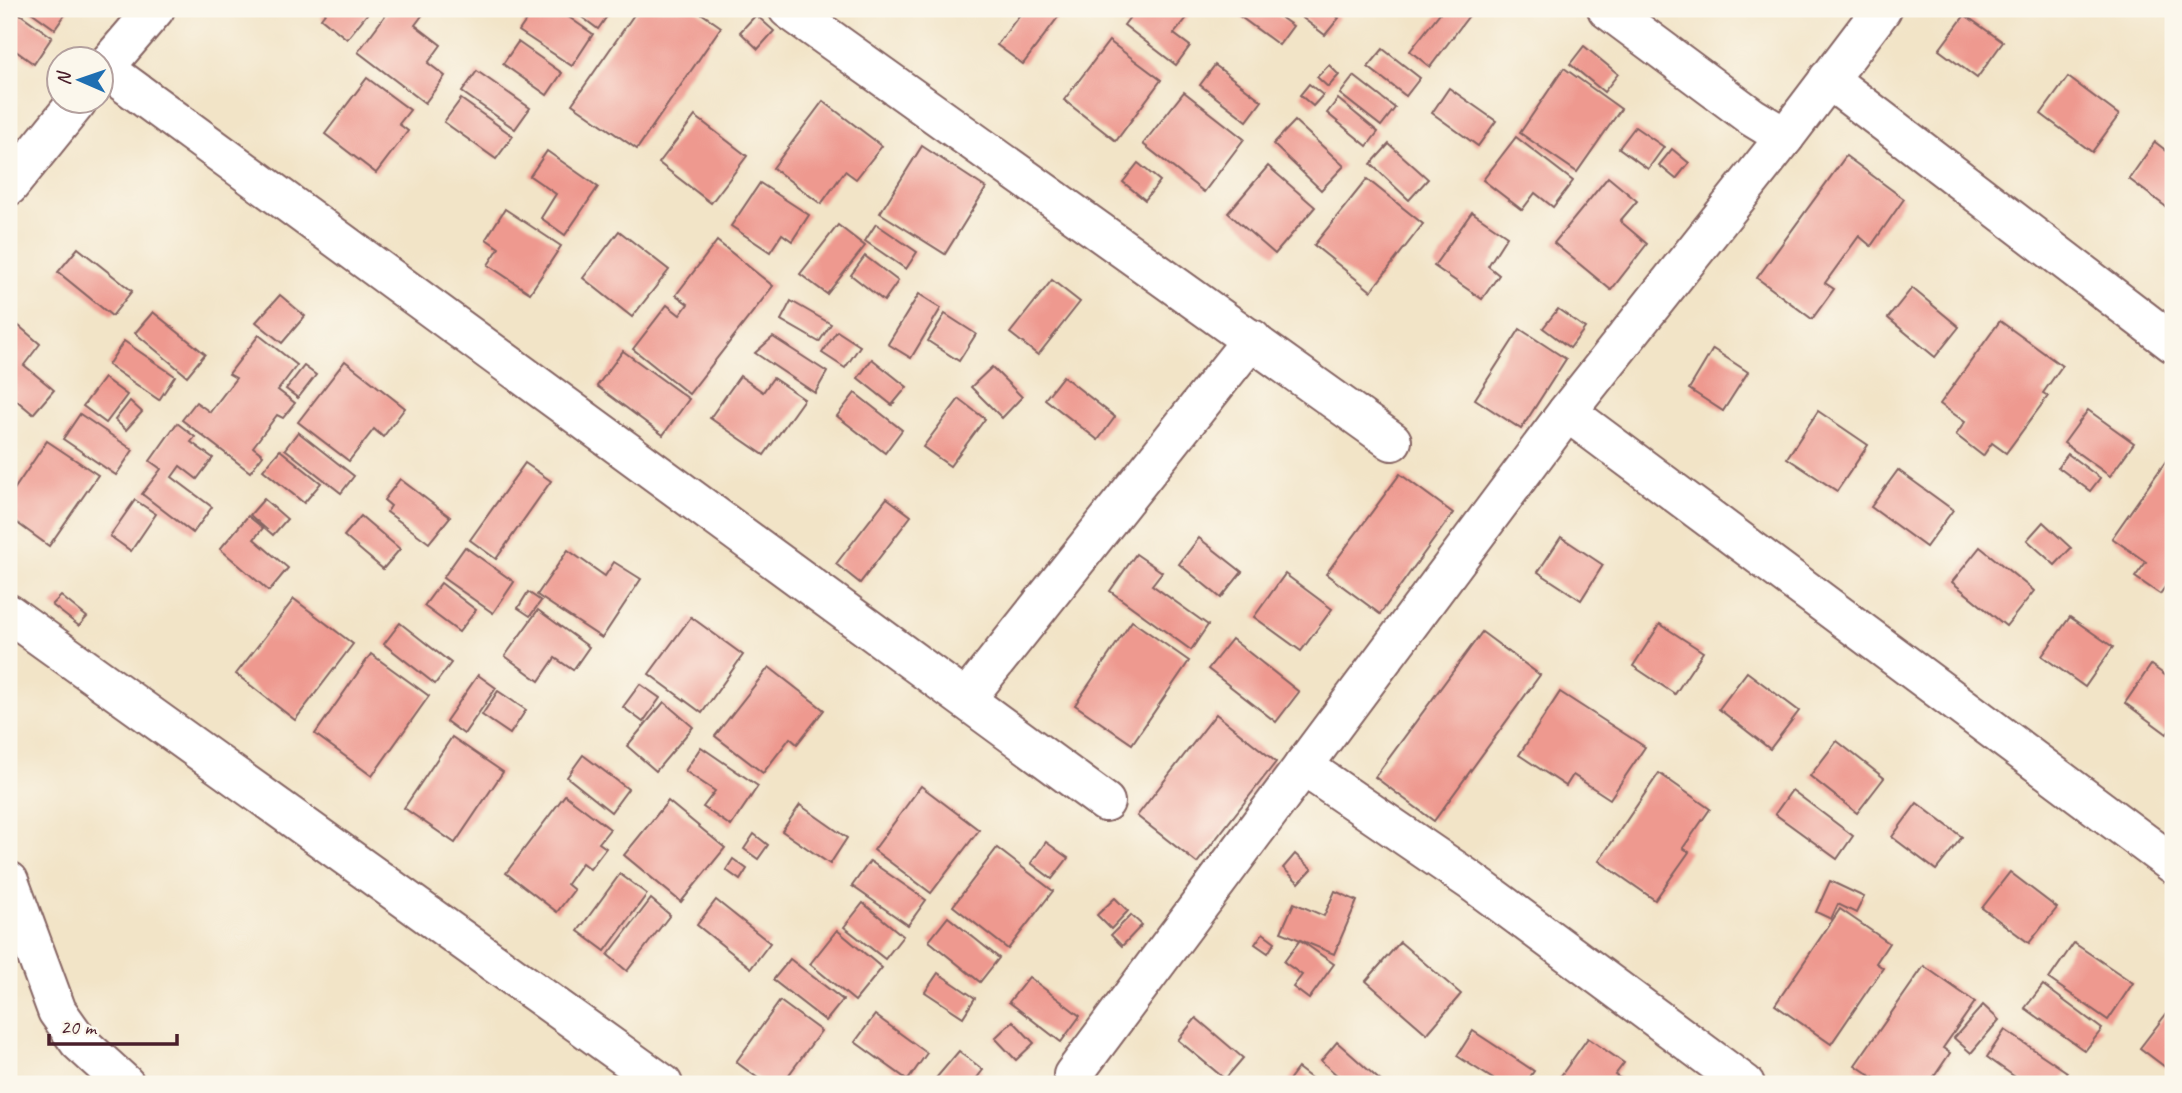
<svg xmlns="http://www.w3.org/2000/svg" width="2182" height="1093" viewBox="0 0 2182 1093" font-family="Caveat,sans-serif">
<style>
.building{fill:#ee998f}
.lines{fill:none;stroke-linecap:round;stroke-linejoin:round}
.minor-casing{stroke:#856462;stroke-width:42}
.minor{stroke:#fff;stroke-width:38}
</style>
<rect width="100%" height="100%" fill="#fbf7ec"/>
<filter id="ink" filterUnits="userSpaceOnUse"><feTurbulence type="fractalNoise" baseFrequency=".0143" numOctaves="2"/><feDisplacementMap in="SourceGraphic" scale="14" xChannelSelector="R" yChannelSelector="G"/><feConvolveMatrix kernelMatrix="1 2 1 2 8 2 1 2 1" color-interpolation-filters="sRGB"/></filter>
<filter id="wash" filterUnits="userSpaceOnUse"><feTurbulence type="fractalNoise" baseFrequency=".00686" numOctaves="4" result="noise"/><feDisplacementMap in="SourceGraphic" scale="28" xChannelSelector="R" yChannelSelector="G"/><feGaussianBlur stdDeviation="1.57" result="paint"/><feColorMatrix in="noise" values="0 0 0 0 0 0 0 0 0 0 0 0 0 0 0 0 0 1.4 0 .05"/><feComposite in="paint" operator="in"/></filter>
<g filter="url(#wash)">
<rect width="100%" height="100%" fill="#f2e4c7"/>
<g id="blocks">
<!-- building -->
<g class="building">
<path d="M9 9H13L52 37 34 64 9 46Z"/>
<path d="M27 9H69L55 29Z"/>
<path d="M328 9H371L347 39 321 18Z"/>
<path d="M390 9H427L415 25 441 45 428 63 445 76 425 103 358 52Z"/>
<path d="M534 9H557L593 34 572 66 519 31Z"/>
<path d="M571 9H612L598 29Z"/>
<path d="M638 9H695L721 27 637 149 572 104Z"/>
<path d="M1024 9H1064L1023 64 997 45Z"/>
<path d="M1136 9H1194L1174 34 1190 46 1176 65 1124 25Z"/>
<path d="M1243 9H1269L1293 26 1279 45 1238 15Z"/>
<path d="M1291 9H1327L1339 18 1325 35Z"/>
<path d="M1443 9H1474L1430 67 1410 51Z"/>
<path d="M756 15 774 31 758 49 740 32Z"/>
<path d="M1965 15 2003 42 1977 78 1939 50Z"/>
<path d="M1109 41 1161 80 1116 141 1064 100Z"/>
<path d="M518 42 562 73 547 95 503 64Z"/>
<path d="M1584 46 1618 74 1604 92 1570 64Z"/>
<path d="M1383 49 1420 78 1406 96 1368 67Z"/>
<path d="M1215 65 1262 101 1247 121 1200 85Z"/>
<path d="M1329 65 1339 75 1328 87 1317 77Z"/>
<path d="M1564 68 1621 109 1577 172 1520 133Z"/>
<path d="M477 71 530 108 515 129 462 92Z"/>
<path d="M1354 76 1395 108 1381 126 1340 94Z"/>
<path d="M2068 77 2119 115 2092 152 2041 114Z"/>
<path d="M367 78 410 110 399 124 408 131 376 173 325 134Z"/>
<path d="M1309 84 1323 95 1313 106 1300 95Z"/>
<path d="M1449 88 1496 121 1478 146 1432 113Z"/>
<path d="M1184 92 1244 139 1204 192 1143 144Z"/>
<path d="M461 99 513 136 496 159 444 122Z"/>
<path d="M1338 99 1378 132 1367 146 1327 113Z"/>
<path d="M823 101 882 146 856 179 845 171 821 204 773 168Z"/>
<path d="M695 116 747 156 711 203 659 163Z"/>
<path d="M1295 121 1344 166 1321 190 1273 144Z"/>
<path d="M1635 127 1664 147 1648 169 1619 148Z"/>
<path d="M1516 137 1573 181 1553 207 1535 193 1522 210 1483 180Z"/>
<path d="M2155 142 2173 156V212L2129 179Z"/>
<path d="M1389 144 1428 179 1409 200 1371 164Z"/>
<path d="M922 146 986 188 945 254 880 213Z"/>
<path d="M1672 149 1689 163 1676 179 1659 165Z"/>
<path d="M547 151 598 187 565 235 541 218 556 194 530 176Z"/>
<path d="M1846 156 1904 199 1871 246 1859 236 1825 283 1834 289 1812 319 1757 278Z"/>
<path d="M1138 163 1160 181 1145 200 1123 182Z"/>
<path d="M1268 166 1315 207 1275 254 1228 213Z"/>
<path d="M1608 177 1637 201 1620 221 1647 244 1611 290 1554 243Z"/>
<path d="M1367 179 1423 224 1371 291 1314 245Z"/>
<path d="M760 183 809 215 792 241 782 234 770 252 731 226Z"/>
<path d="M505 209 561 246 530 293 488 265 499 248 486 239Z"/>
<path d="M1472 212 1507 236 1488 266 1499 275 1482 299 1434 266Z"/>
<path d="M876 224 917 252 906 269 865 241Z"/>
<path d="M838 225 865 246 827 294 800 274Z"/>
<path d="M619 231 669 270 632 317 583 278Z"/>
<path d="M717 241 773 286 689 394 633 349 667 305 680 315 688 304 676 295Z"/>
<path d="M78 248 132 291 112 316 58 272Z"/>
<path d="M865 256 898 281 884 301 851 275Z"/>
<path d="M1052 280 1080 302 1038 355 1010 333Z"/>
<path d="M1912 288 1959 327 1935 357 1888 318Z"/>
<path d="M919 294 941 308 911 358 888 344Z"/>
<path d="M280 295 305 316 282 343 256 322Z"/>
<path d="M791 301 831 324 819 342 781 320Z"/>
<path d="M1558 309 1585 328 1570 348 1543 328Z"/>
<path d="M153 312 205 354 187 376 135 333Z"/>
<path d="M945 314 976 334 959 361 928 341Z"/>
<path d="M2000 321 2062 366 2043 393 2048 396 2006 453 1992 443 1983 456 1956 435 1965 422 1940 404Z"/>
<path d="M19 326 40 344 24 365 54 390 33 414 9 394V339Z"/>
<path d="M1520 329 1566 359 1521 429 1475 399Z"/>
<path d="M837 331 860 346 845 368 822 353Z"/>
<path d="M259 335 297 365 278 390 295 403 283 418 277 415 253 447 263 455 250 472 182 420 196 402 210 412 236 378 229 374Z"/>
<path d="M773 337 827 372 815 393 755 353Z"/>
<path d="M124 341 175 376 159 400 108 365Z"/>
<path d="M1713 349 1748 372 1723 411 1689 389Z"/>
<path d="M623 351 689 399 663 435 597 386Z"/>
<path d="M872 359 907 387 892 405 858 378Z"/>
<path d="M345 361 405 408 383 437 374 429 349 461 298 422Z"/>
<path d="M304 366 316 375 298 398 286 389Z"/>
<path d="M992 367 1022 397 1002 418 971 387Z"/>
<path d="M740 376 763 392 773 378 804 399 764 455 710 418Z"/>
<path d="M1063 376 1115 417 1098 440 1045 399Z"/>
<path d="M104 378 127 395 106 423 83 406Z"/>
<path d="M855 393 902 430 885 453 837 416Z"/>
<path d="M959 399 985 419 950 466 923 447Z"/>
<path d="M130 401 142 412 126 430 115 420Z"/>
<path d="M2088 410 2134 443 2110 476 2064 443Z"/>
<path d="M1818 411 1868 445 1837 491 1787 458Z"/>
<path d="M80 414 133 450 116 475 63 439Z"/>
<path d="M177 423 195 437 191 442 213 458 197 479 180 466 172 477 212 507 193 533 142 494 161 469 150 461Z"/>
<path d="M298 432 354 476 341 493 285 449Z"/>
<path d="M47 441 98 475 49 546 9 517V497Z"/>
<path d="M280 450 321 483 304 503 263 470Z"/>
<path d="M2173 451V582L2170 580 2160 594 2135 577 2146 562 2112 538Z"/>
<path d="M2068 454 2100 478 2090 491 2058 467Z"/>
<path d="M525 463 551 481 496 559 470 540Z"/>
<path d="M1898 470 1953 510 1926 547 1871 507Z"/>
<path d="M1400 474 1453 513 1380 614 1326 574Z"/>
<path d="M400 479 450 517 429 543 387 512 391 506 384 500Z"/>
<path d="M887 498 911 516 860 583 836 564Z"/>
<path d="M264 499 287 519 273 535 250 515Z"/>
<path d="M135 500 156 514 131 551 110 536Z"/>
<path d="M248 516 263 528 254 539 288 568 269 591 220 549Z"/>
<path d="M361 516 400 549 383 569 344 536Z"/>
<path d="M2043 522 2071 548 2055 565 2027 540Z"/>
<path d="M1561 537 1603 565 1581 600 1538 572Z"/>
<path d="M1199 538 1242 572 1221 598 1179 564Z"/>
<path d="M465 547 514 582 493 613 443 578Z"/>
<path d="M1980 547 2034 591 2006 626 1952 582Z"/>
<path d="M568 550 605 576 614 562 641 579 602 638 537 595Z"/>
<path d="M1136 554 1162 572 1152 585 1208 625 1191 650 1110 591Z"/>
<path d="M1285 574 1332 609 1301 651 1254 617Z"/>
<path d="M441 583 476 610 459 632 424 606Z"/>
<path d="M528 592 541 601 530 616 518 608Z"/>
<path d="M61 596 87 617 79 626 52 605Z"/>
<path d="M294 599 353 644 295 720 236 674Z"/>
<path d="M538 610 589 647 573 670 555 658 539 681 505 656Z"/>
<path d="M691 617 743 655 702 713 649 674Z"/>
<path d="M2070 617 2113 647 2085 687 2042 656Z"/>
<path d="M1132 621 1189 661 1132 744 1075 705Z"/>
<path d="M400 623 451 663 435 684 384 644Z"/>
<path d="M1660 624 1703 652 1675 694 1633 666Z"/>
<path d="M1482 632 1540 675 1434 821 1375 777Z"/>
<path d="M1232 639 1299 692 1276 722 1208 669Z"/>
<path d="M371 654 429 696 372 776 315 734Z"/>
<path d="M2151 665 2173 681V725L2167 734 2125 703Z"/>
<path d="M769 667 824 710 797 744 790 738 763 773 715 736Z"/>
<path d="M1747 672 1799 711 1770 749 1719 709Z"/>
<path d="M478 675 496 688 464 734 446 721Z"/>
<path d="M640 684 660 698 643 722 623 707Z"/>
<path d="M498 691 526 710 510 734 482 715Z"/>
<path d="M1560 692 1645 747 1610 799 1573 775 1566 786 1519 755Z"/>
<path d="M664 702 693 727 656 771 627 746Z"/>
<path d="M1216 714 1276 762 1197 863 1137 816Z"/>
<path d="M452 737 503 772 455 843 404 808Z"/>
<path d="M1837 741 1884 778 1857 813 1810 776Z"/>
<path d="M701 747 758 786 731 826 703 807 715 791 685 771Z"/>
<path d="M583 755 628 789 611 812 567 777Z"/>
<path d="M1659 773 1710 809 1683 848 1689 852 1655 900 1599 861Z"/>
<path d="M921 786 979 830 931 893 874 850Z"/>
<path d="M1792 790 1853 836 1837 859 1775 814Z"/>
<path d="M565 795 610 829 599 843 606 848 590 869 582 863 567 884 574 890 557 912 506 873Z"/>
<path d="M668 801 725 848 681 902 624 855Z"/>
<path d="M1917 803 1962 837 1936 870 1892 837Z"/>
<path d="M800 805 847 838 830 864 782 831Z"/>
<path d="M754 834 768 845 758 859 744 849Z"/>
<path d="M1046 842 1068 858 1052 879 1031 863Z"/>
<path d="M997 848 1053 891 1008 949 953 906Z"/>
<path d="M1295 854 1312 869 1299 883 1283 868Z"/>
<path d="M733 859 747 869 740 880 726 870Z"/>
<path d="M870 861 926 900 908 925 852 886Z"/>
<path d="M2010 872 2057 908 2029 943 1982 908Z"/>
<path d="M620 874 647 894 605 951 578 931Z"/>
<path d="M1830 881 1864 897 1856 913 1838 904 1831 919 1816 912Z"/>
<path d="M1335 891 1357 901 1334 954 1281 932 1294 903 1324 916Z"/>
<path d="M1115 898 1128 911 1111 929 1097 915Z"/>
<path d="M651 899 670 915 627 971 608 955Z"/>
<path d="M716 900 770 943 751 968 697 925Z"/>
<path d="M863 903 903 936 885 959 844 927Z"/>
<path d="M1840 909 1889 943 1876 963 1883 968 1831 1044 1775 1005Z"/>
<path d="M1131 915 1142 925 1122 946 1111 935Z"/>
<path d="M948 917 999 958 980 982 929 941Z"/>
<path d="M837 930 882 968 855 1001 810 964Z"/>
<path d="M1263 933 1275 942 1268 953 1255 944Z"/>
<path d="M1300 940 1334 964 1309 999 1293 987 1302 975 1284 962Z"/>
<path d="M1400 942 1461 994 1427 1034 1366 981Z"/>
<path d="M2074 943 2133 983 2108 1020 2049 979Z"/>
<path d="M790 959 843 1000 826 1021 773 980Z"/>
<path d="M1924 966 1975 1002 1943 1048 1950 1053 1929 1084H1907L1899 1079 1895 1084H1883L1855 1065Z"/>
<path d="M938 973 975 998 963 1017 925 992Z"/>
<path d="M1029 977 1080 1016 1061 1042 1009 1002Z"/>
<path d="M2043 985 2102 1029 2085 1051 2025 1008Z"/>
<path d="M780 1001 821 1031 782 1084H766L736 1062Z"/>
<path d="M1983 1005 1999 1020 1971 1053 1954 1038Z"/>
<path d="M2170 1009 2173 1011V1073L2140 1048Z"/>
<path d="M875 1015 927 1053 908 1080 855 1042Z"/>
<path d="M1196 1018 1243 1058 1225 1079 1178 1040Z"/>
<path d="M1013 1021 1034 1043 1016 1060 995 1038Z"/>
<path d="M2005 1030 2067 1072 2059 1084H2025L1987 1057Z"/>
<path d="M1473 1031 1534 1071 1525 1084H1501L1457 1056Z"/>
<path d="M1588 1038 1624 1063 1615 1075 1629 1084H1555Z"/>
<path d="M1337 1042 1384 1084H1347L1321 1061Z"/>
<path d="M959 1051 983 1070 972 1084H931Z"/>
<path d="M1298 1068 1319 1084H1286Z"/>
</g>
</g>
</g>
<g filter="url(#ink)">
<use href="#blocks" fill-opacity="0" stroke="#856462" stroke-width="2"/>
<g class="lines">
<defs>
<g id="minor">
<path d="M788 9 1392 441"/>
<path d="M1607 9 1752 117 1785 137"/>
<path d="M104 68 1105 802"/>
<path d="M102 71 155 9"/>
<path d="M1828 79 2173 343"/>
<path d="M9 186 77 102"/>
<path d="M1567 412 2173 864"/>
<path d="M9 614 663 1084"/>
<path d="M966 699 1252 339"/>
<path d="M1303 766 1471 881 1745 1084"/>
<path d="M9 881 57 1011 79 1042 125 1084"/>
<path d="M1073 1075 1567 412 1785 137 1882 9"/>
</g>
</defs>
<!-- minor casing -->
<use href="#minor" class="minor-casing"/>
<!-- minor -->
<use href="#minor" class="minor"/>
</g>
</g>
<!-- margin -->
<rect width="2182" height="1093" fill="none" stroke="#fbf7ec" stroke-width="35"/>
<!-- north arrow -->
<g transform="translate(80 80) rotate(272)"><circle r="33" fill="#fbf7ec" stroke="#b4a19f" stroke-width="2"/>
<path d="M0-5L12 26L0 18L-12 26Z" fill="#1f6fb2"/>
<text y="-10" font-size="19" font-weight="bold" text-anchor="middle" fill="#4a1f2b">N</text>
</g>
<!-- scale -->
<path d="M49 1034v10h128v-10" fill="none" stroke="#4a1f2b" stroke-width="3.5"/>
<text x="60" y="1034" font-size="21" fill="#4a1f2b" stroke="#fbf7ec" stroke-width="5" paint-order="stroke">20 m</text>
</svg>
